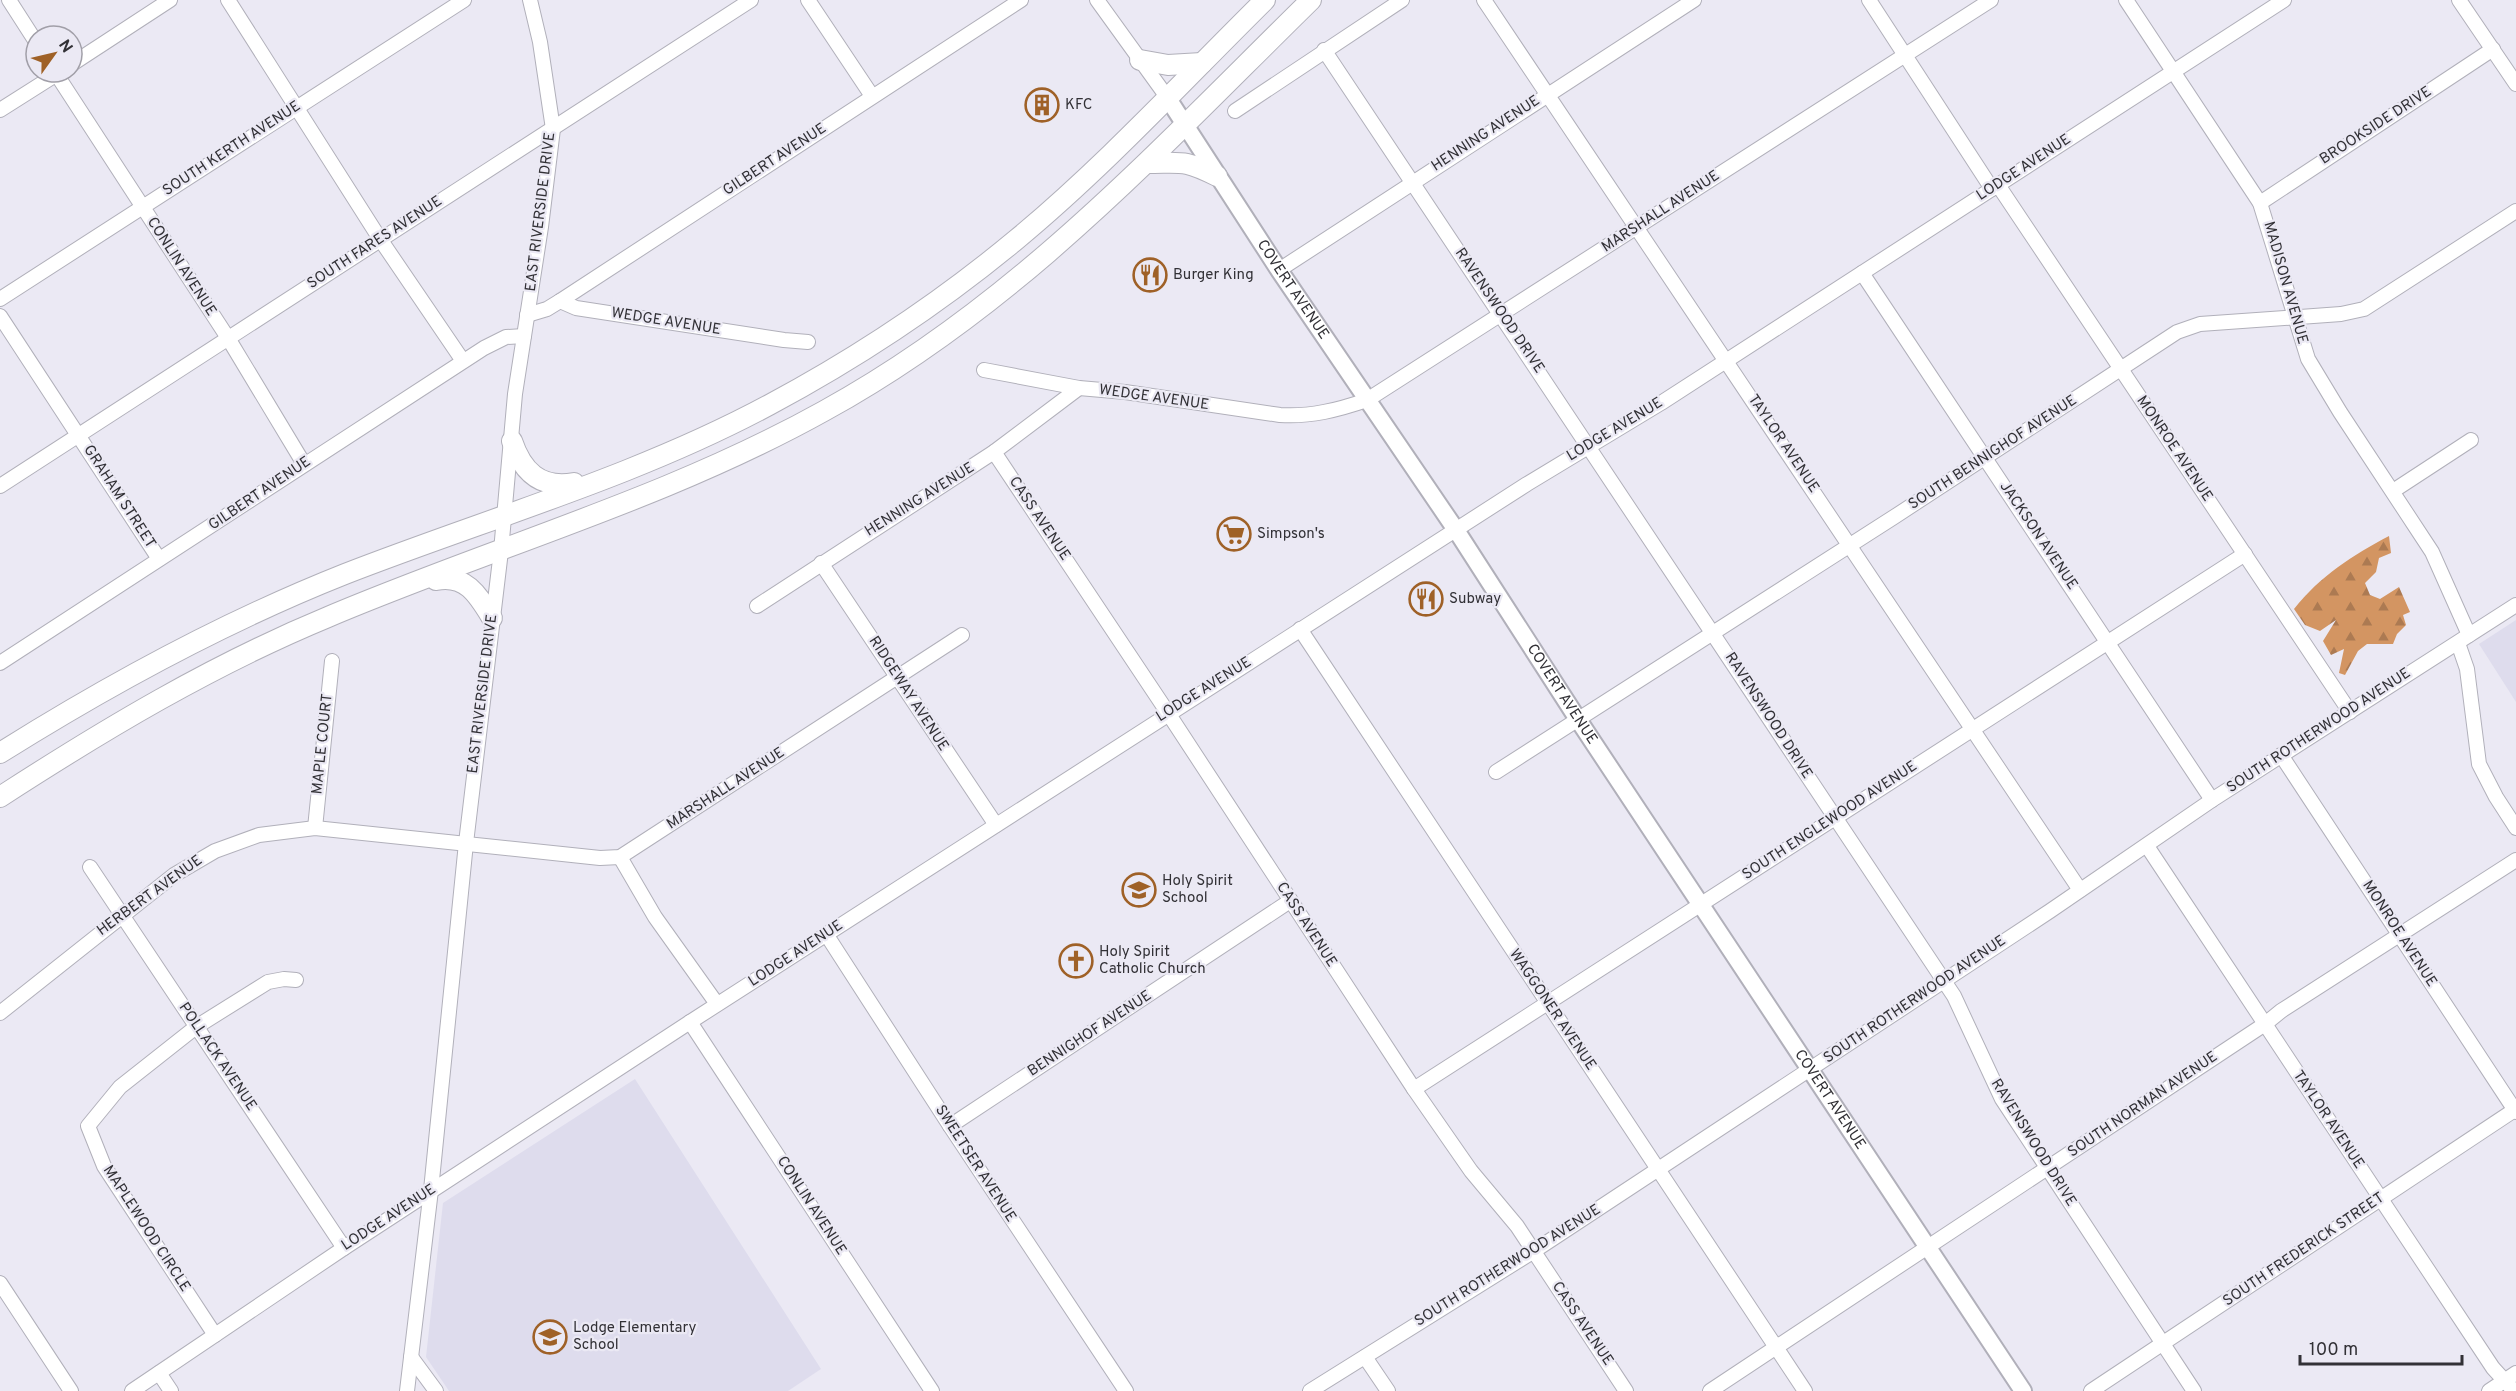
<svg xmlns="http://www.w3.org/2000/svg" width="2516" height="1391" viewBox="0 0 2516 1391" font-family="Overpass,sans-serif">
<style>
.built{fill:#dedced}
.forest{fill:url(#forest-firs)}
.lines{fill:none;stroke-linecap:round;stroke-linejoin:round}
.minor-casing{stroke:#b1b0ba;stroke-width:16}
.major-casing{stroke:#b1b0ba;stroke-width:20}
.highway-casing{stroke:#b1b0ba;stroke-width:22}
.minor{stroke:#fff;stroke-width:14}
.major{stroke:#fff;stroke-width:16}
.highway{stroke:#fff;stroke-width:20}
.labels{text-anchor:middle;dominant-baseline:central;stroke-width:4.5;stroke-linejoin:round;paint-order:stroke}
.poi-label{font-size:15px;fill:#323136;stroke:#ebe9f4;text-anchor:start}
.street-label{font-size:15px;fill:#323136;stroke:#ebe9f4}
</style>
<defs>
<pattern id="forest-firs" width="22" height="20" patternUnits="userSpaceOnUse" patternTransform="scale(1.5)"><rect width="22" height="20" fill="#d39562"/><path d="M5 1l3.5 6h-7zM16 11l3.5 6h-7z" fill="#ac7a52"/></pattern>
</defs>
<rect width="100%" height="100%" fill="#ebe9f4"/>
<!-- built -->
<g class="built">
<path d="M2516 620V702L2479 644Z"/>
<path d="M635 1079 821 1369 788 1391H449L426 1357 443 1203Z"/>
</g>
<!-- forest -->
<path class="forest" d="M2389 536 2391 553 2379 558 2376 572 2365 583 2370 595 2380 599 2399 587 2410 612 2403 615 2406 625 2397 634 2393 644H2367L2358 651 2345 675 2339 673 2344 649 2331 655 2323 641 2336 620 2320 631 2305 625 2294 609C2320 576 2353 555 2389 536Z"/>
<g class="lines">
<defs>
<g id="minor">
<path d="M9 0 36 42"/>
<path d="M228 0 380 239 463 361"/>
<path d="M808 0 872 96"/>
<path d="M1097 0 1167 97"/>
<path d="M1484 0 2080 890"/>
<path d="M1869 0 1992 189"/>
<path d="M2126 0 2260 203 2308 359 2340 412 2432 552 2469 635"/>
<path d="M2459 0 2516 84"/>
<path d="M1324 50 1954 996 2002 1099 2194 1391"/>
<path d="M72 64 170 0"/>
<path d="M55 72 228 338 304 464"/>
<path d="M0 110 60 72"/>
<path d="M1235 111 1402 0"/>
<path d="M1998 185 2350 712"/>
<path d="M2260 203 2493 49"/>
<path d="M1279 270 1694 0"/>
<path d="M1862 273 2212 800"/>
<path d="M0 299 464 0"/>
<path d="M560 301 576 308 784 340 808 342"/>
<path d="M527 315 547 309 560 301 1021 0"/>
<path d="M0 316 159 559"/>
<path d="M984 370 1079 388 1125 392 1280 415C1310 417 1338 410 1367 400L1991 0"/>
<path d="M994 452 1168 713 1414 1089 1471 1171 1517 1226 1626 1391"/>
<path d="M0 486 751 0"/>
<path d="M2393 491 2471 440"/>
<path d="M821 563 996 825"/>
<path d="M757 606 994 452 1079 388"/>
<path d="M1300 629 1805 1391"/>
<path d="M2458 643 2467 669 2479 764 2496 797 2516 828"/>
<path d="M0 663 484 348 506 337 524 336"/>
<path d="M2281 755 2516 1112"/>
<path d="M1496 772 1894 517 2177 332 2200 324 2341 314 2364 309 2516 211"/>
<path d="M315 828 332 661"/>
<path d="M2147 846 2493 1368 2514 1391"/>
<path d="M620 857 655 917 717 1004"/>
<path d="M90 867 344 1248"/>
<path d="M826 934 950 1126 1126 1391"/>
<path d="M0 1013 174 875 215 851 259 835 315 828 600 858 620 857 962 635"/>
<path d="M690 1022 932 1391"/>
<path d="M1414 1089 2245 554"/>
<path d="M950 1126 1290 901"/>
<path d="M0 1283 71 1391"/>
<path d="M215 1335 104 1166 88 1126 120 1087 196 1027 268 982 284 979 296 980"/>
<path d="M411 1357 436 1391"/>
<path d="M1365 1357 1388 1391"/>
<path d="M159 1373 171 1391"/>
<path d="M132 1391 344 1248 690 1022 1527 484 1661 403 2284 0"/>
<path d="M407 1391 431 1190 466 843 501 551 515 394 541 227 553 129 540 42 530 0"/>
<path d="M1310 1391 1534 1251 2050 911 2215 798 2516 605"/>
<path d="M1710 1391 2265 1024 2281 1011 2516 860"/>
<path d="M2091 1391 2516 1109"/>
<path d="M2489 1391 2516 1373"/>
</g>
<g id="major">
<path id="s1" d="M1167 97 1279 270 1456 530 1577 718 2023 1391"/>
</g>
<g id="highway">
<path d="M1140 60 1168 65 1202 63"/>
<path d="M1147 163C1182 163 1183 159 1217 176"/>
<path d="M512 441C522 471 540 489 574 483"/>
<path d="M436 580C466 574 478 595 492 618"/>
<path d="M0 753C110 684 224 622 345 574 486 519 635 477 769 405 857 358 940 303 1017 239 1105 166 1184 80 1265 0"/>
<path d="M0 797C105 729 212 665 328 617 493 547 666 499 824 411 1017 305 1156 152 1311 0"/>
</g>
</defs>
<!-- minor casing -->
<use href="#minor" class="minor-casing"/>
<!-- major casing -->
<use href="#major" class="major-casing"/>
<!-- highway casing -->
<use href="#highway" class="highway-casing"/>
<!-- minor -->
<use href="#minor" class="minor"/>
<!-- major -->
<use href="#major" class="major"/>
<!-- highway -->
<use href="#highway" class="highway"/>
</g>
<!-- icons -->
<defs>
<symbol id="building-ring" viewBox="-11 -11 22 22"><circle r="9.5" fill="#ebe9f4" stroke="#9f6127" stroke-width="1.5"/><path d="M-4-6H4V6H1V3H-1V6H-4ZM-2.5-4.3h1.7v1.8h-1.7ZM.8-4.3h1.7v1.8H.8ZM-2.5-1h1.7V.8h-1.7ZM.8-1h1.7V.8H.8Z" fill="#9f6127"/></symbol>
<symbol id="restaurant-ring" viewBox="-11 -11 22 22"><circle r="9.5" fill="#ebe9f4" stroke="#9f6127" stroke-width="1.5"/><path d="M-5-6h1v4h1v-4h1v4h1v-4h1v5L-1.5 .5V6h-2V.5L-5-1ZM5-6V6H3V1.5H1.5Q1.5-4 5-6Z" fill="#9f6127"/></symbol>
<symbol id="supermarket-ring" viewBox="-11 -11 22 22"><circle r="9.5" fill="#ebe9f4" stroke="#9f6127" stroke-width="1.5"/><path d="M-6-5.5h2.5l.6 2H6L4.5 2H-2.5L-4.4-4H-6ZM-1.5 3.2a1.3 1.3 0 1 0 .1 0ZM3 3.2a1.3 1.3 0 1 0 .1 0Z" fill="#9f6127"/></symbol>
<symbol id="school-ring" viewBox="-11 -11 22 22"><circle r="9.5" fill="#ebe9f4" stroke="#9f6127" stroke-width="1.5"/><path d="M0-5L7-2L0 1L-7-2ZM-4 1L0 2.5L4 1V4Q0 6-4 4Z" fill="#9f6127"/></symbol>
<symbol id="church-ring" viewBox="-11 -11 22 22"><circle r="9.5" fill="#ebe9f4" stroke="#9f6127" stroke-width="1.5"/><path d="M-1.2-6h2.4v3.5h3.3v2.4h-3.3V6h-2.4V-.1h-3.3v-2.4h3.3Z" fill="#9f6127"/></symbol>
</defs>
<g fill-rule="evenodd">
<use href="#building-ring" x="1023" y="86" width="38" height="38"/>
<use href="#restaurant-ring" x="1131" y="256" width="38" height="38"/>
<use href="#supermarket-ring" x="1215" y="515" width="38" height="38"/>
<use href="#restaurant-ring" x="1407" y="580" width="38" height="38"/>
<use href="#school-ring" x="1120" y="871" width="38" height="38"/>
<use href="#church-ring" x="1057" y="942" width="38" height="38"/>
<use href="#school-ring" x="531" y="1318" width="38" height="38"/>
</g>
<g class="labels">
<!-- poi labels -->
<g class="poi-label">
<text x="1065" y="105">KFC</text>
<text x="1173" y="275">Burger King</text>
<text x="1257" y="534">Simpson's</text>
<text x="1449" y="599">Subway</text>
<text x="1162" y="881">Holy Spirit<tspan x="1162" dy="17">School</tspan></text>
<text x="1099" y="952">Holy Spirit<tspan x="1099" dy="17">Catholic Church</tspan></text>
<text x="573" y="1328">Lodge Elementary<tspan x="573" dy="17">School</tspan></text>
</g>
<!-- street labels -->
<g class="street-label">
<text transform="translate(2376 126) rotate(-33)">BROOKSIDE DRIVE</text>
<text transform="translate(1486 134) rotate(-33)">HENNING AVENUE</text>
<text transform="translate(232 149) rotate(-33)">SOUTH KERTH AVENUE</text>
<text transform="translate(775 160) rotate(-33)">GILBERT AVENUE</text>
<text transform="translate(2024 168) rotate(-33)">LODGE AVENUE</text>
<text transform="translate(541 212) rotate(-83)">EAST RIVERSIDE DRIVE</text>
<text transform="translate(1661 212) rotate(-33)">MARSHALL AVENUE</text>
<text transform="translate(375 243) rotate(-33)">SOUTH FARES AVENUE</text>
<text transform="translate(181 267) rotate(57)">CONLIN AVENUE</text>
<text transform="translate(2285 283) rotate(74)">MADISON AVENUE</text>
<text stroke="none"><textPath href="#s1" startOffset="230">COVERT AVENUE</textPath></text>
<text transform="translate(1499 311) rotate(56)">RAVENSWOOD DRIVE</text>
<text transform="translate(666 322) rotate(9)">WEDGE AVENUE</text>
<text transform="translate(1154 398) rotate(8)">WEDGE AVENUE</text>
<text transform="translate(1615 430) rotate(-31)">LODGE AVENUE</text>
<text transform="translate(1783 444) rotate(56)">TAYLOR AVENUE</text>
<text transform="translate(2174 449) rotate(56)">MONROE AVENUE</text>
<text transform="translate(1993 453) rotate(-33)">SOUTH BENNIGHOF AVENUE</text>
<text transform="translate(260 494) rotate(-34)">GILBERT AVENUE</text>
<text transform="translate(119 497) rotate(57)">GRAHAM STREET</text>
<text transform="translate(920 500) rotate(-32)">HENNING AVENUE</text>
<text transform="translate(1039 519) rotate(56)">CASS AVENUE</text>
<text transform="translate(2038 536) rotate(56)">JACKSON AVENUE</text>
<text transform="translate(1204 690) rotate(-32)">LODGE AVENUE</text>
<text transform="translate(483 694) rotate(-83)">EAST RIVERSIDE DRIVE</text>
<text transform="translate(908 694) rotate(57)">RIDGEWAY AVENUE</text>
<text stroke="none"><textPath href="#s1" startOffset="716">COVERT AVENUE</textPath></text>
<text transform="translate(1768 716) rotate(57)">RAVENSWOOD DRIVE</text>
<text transform="translate(2319 731) rotate(-33)">SOUTH ROTHERWOOD AVENUE</text>
<text transform="translate(323 744) rotate(-84)">MAPLE COURT</text>
<text transform="translate(726 789) rotate(-33)">MARSHALL AVENUE</text>
<text transform="translate(1830 821) rotate(-33)">SOUTH ENGLEWOOD AVENUE</text>
<text transform="translate(150 896) rotate(-36)">HERBERT AVENUE</text>
<text transform="translate(1306 925) rotate(57)">CASS AVENUE</text>
<text transform="translate(2399 934) rotate(57)">MONROE AVENUE</text>
<text transform="translate(796 954) rotate(-33)">LODGE AVENUE</text>
<text transform="translate(1915 1000) rotate(-34)">SOUTH ROTHERWOOD AVENUE</text>
<text transform="translate(1552 1010) rotate(56)">WAGGONER AVENUE</text>
<text transform="translate(1090 1034) rotate(-33)">BENNIGHOF AVENUE</text>
<text transform="translate(217 1057) rotate(56)">POLLACK AVENUE</text>
<text stroke="none"><textPath href="#s1" startOffset="1202">COVERT AVENUE</textPath></text>
<text transform="translate(2143 1105) rotate(-34)">SOUTH NORMAN AVENUE</text>
<text transform="translate(2328 1120) rotate(56)">TAYLOR AVENUE</text>
<text transform="translate(2033 1143) rotate(58)">RAVENSWOOD DRIVE</text>
<text transform="translate(975 1164) rotate(57)">SWEETSER AVENUE</text>
<text transform="translate(811 1206) rotate(57)">CONLIN AVENUE</text>
<text transform="translate(389 1218) rotate(-33)">LODGE AVENUE</text>
<text transform="translate(146 1229) rotate(57)">MAPLEWOOD CIRCLE</text>
<text transform="translate(2304 1250) rotate(-34)">SOUTH FREDERICK STREET</text>
<text transform="translate(1508 1266) rotate(-32)">SOUTH ROTHERWOOD AVENUE</text>
<text transform="translate(1582 1324) rotate(56)">CASS AVENUE</text>
</g>
</g>
<!-- north arrow -->
<g transform="translate(54 54) rotate(56)"><circle r="28" fill="#ebe9f4" stroke="#a19fa8" stroke-width="1.5"/>
<path d="M0-4.5L10 22L0 15L-10 22Z" fill="#9f6127"/>
<text y="-9" font-size="16" font-weight="bold" text-anchor="middle" fill="#323136">N</text>
</g>
<!-- scale -->
<path d="M2300 1355v9h162v-9" fill="none" stroke="#323136" stroke-width="3"/>
<text x="2309" y="1355" font-size="18" fill="#323136" stroke="#ebe9f4" stroke-width="4.5" paint-order="stroke">100 m</text>
</svg>
